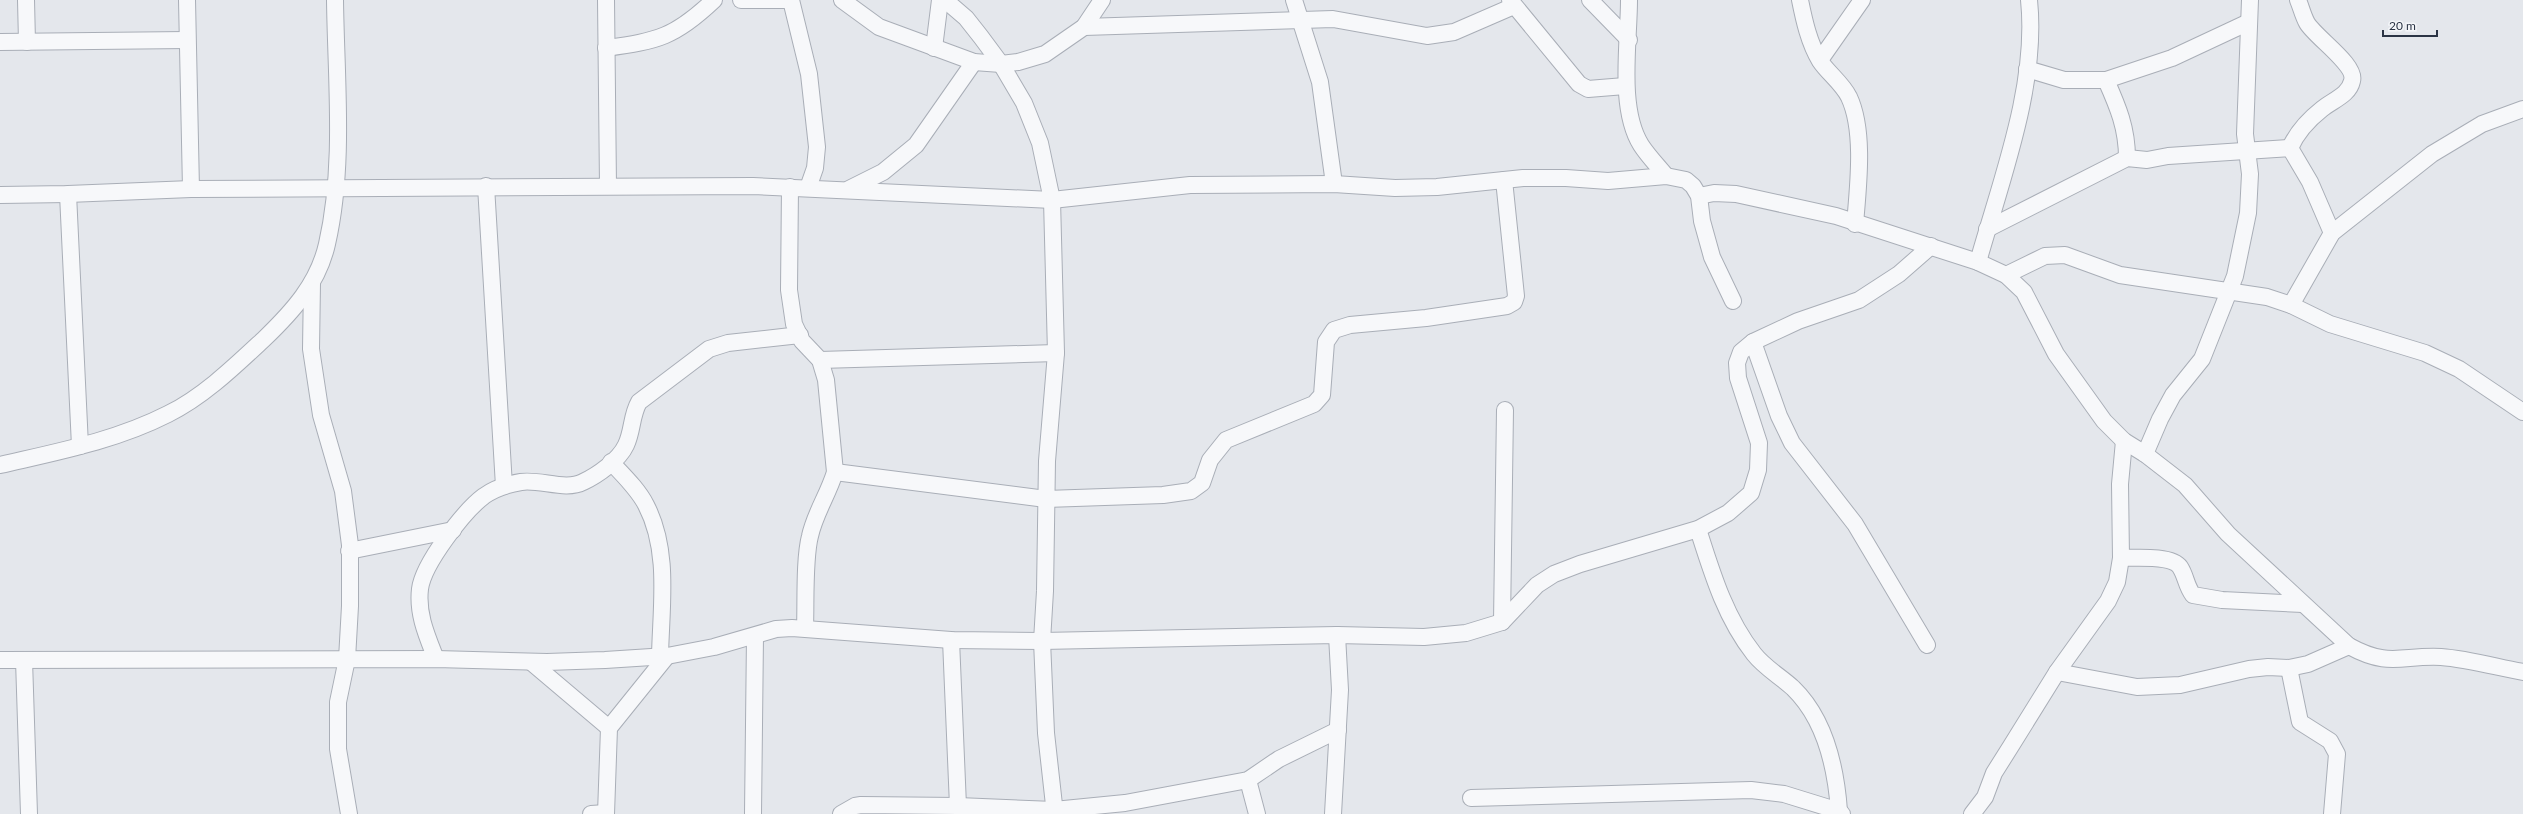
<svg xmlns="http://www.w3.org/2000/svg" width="2523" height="814" viewBox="0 0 2523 814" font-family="Lato,sans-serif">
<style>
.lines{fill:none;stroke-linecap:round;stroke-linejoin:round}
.street-casing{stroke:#a9aeb7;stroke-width:18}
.street{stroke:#f7f8fa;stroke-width:16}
</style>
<rect width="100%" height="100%" fill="#e4e7ec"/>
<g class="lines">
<defs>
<g id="street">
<path d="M26 0 27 42"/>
<path d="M187 0 191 189"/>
<path d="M606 0 608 186"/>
<path d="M741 0H787"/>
<path d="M791 0 809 74 817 147 815 168 808 188"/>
<path d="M842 0 879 27 974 62 1001 64 1018 62 1045 54 1084 27 1102 0"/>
<path d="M945 0 966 18 981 37 1001 64 1024 103 1040 143 1052 200 1056 353 1047 461 1045 591 1042 641 1046 733 1055 814"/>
<path d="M1294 0 1320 82 1334 184"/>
<path d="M1510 0 1579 84 1588 89 1625 86"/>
<path d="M1590 0 1629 40"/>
<path d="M1629 0C1629 43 1618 108 1641 145 1648 156 1658 166 1666 176"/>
<path d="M1800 0C1804 20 1809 43 1820 61 1828 73 1842 83 1849 97 1865 131 1858 187 1855 224"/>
<path d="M1084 27 1333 19 1427 36 1454 32 1514 6"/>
<path d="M0 42 187 40"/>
<path d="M606 48C658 41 675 37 714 0"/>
<path d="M934 48 940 0"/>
<path d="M1820 60 1862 0"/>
<path d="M2027 69 2064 80H2106L2172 58 2249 22"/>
<path d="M2106 80C2118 107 2127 128 2127 158"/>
<path d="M2290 148C2297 132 2308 120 2322 109 2333 100 2349 95 2352 81 2357 65 2316 38 2307 23 2303 16 2301 7 2298 0"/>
<path d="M2290 148 2310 182 2332 233"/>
<path d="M486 186 504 486"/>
<path d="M790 187 789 290 794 324 802 341 820 360 826 380 835 472C828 495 815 513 810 536 804 559 806 603 805 628"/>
<path d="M849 189 883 172 916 145 974 62"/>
<path d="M68 194 80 446"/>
<path d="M0 195 68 194 191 189 753 186 1052 200 1190 185 1334 184 1395 188 1437 187 1523 178H1566L1608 181 1666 176 1686 180 1693 186 1699 196 1702 221 1712 257 1733 301"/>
<path d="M1699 196 1714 193 1736 194 1836 216 1978 262 2006 275 2024 292 2056 354 2104 421 2124 441 2145 454 2185 485 2228 534 2349 646C2389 668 2401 655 2441 657 2468 659 2496 667 2523 672"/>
<path d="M1987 229 2127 158 2147 160 2168 156 2290 148"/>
<path d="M1978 262C2001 180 2038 85 2029 0"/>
<path d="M2006 275 2045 256 2065 255 2120 275 2267 297 2291 305 2330 324 2425 353 2459 369 2523 412"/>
<path d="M312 283 311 349 321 415 343 491 350 545V606L347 659 338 702V749L349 814"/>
<path d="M2291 305 2332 233 2432 154 2482 124 2523 109"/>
<path d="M1753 342 1779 416 1792 443 1855 524 1927 645"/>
<path d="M820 360 1056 353"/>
<path d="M2145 454 2160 419 2173 395 2202 359 2235 276 2248 213 2250 174 2245 134 2250 0"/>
<path d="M611 462C623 475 638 489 646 505 670 551 661 606 660 656"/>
<path d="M0 465C56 452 115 441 168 414 203 397 235 366 264 339 292 312 318 284 327 244 345 165 336 81 335 0"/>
<path d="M835 472 1046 499 1163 495 1191 491 1202 483 1210 460 1226 440 1314 404 1322 395 1326 342 1334 330 1350 325 1426 318 1507 306 1514 302 1516 296 1504 180"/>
<path d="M1698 529C1712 573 1725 617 1754 654 1765 668 1780 676 1793 688 1825 719 1836 768 1839 811"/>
<path d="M349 551 453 530"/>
<path d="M2121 558C2135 558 2172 555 2180 567 2186 576 2186 586 2193 595L2222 600 2303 604"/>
<path d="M1502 622 1505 410"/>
<path d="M951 640 958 806"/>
<path d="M436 659C427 636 417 614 420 589 423 564 464 511 484 496 494 489 509 484 521 482 540 479 566 491 583 482 598 475 619 460 626 445 633 430 631 416 639 402L709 349 728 343 800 335"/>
<path d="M0 660 436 659 547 662 605 660 667 656 714 647 776 629 792 628 951 640 1042 641 1337 635 1424 637 1466 633 1502 622 1537 585 1554 574 1580 564 1698 529 1728 513 1751 493 1758 470 1759 443 1738 378 1737 363 1741 352 1753 342 1798 321 1859 300 1899 274 1931 246"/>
<path d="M24 660 29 814"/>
<path d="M531 662 609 728"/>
<path d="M2289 668 2300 722 2330 741 2337 754 2332 814"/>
<path d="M2057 672 2137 687 2180 685 2249 669 2268 667 2289 668 2308 664 2349 646"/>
<path d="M1248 780 1257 814"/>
<path d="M1471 798 1751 790 1784 794 1839 811 1842 814"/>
<path d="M591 814 606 813"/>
<path d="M606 814 609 728 667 656"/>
<path d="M753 814 755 636"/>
<path d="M841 814 855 806 861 805 958 806 1054 810 1125 803 1248 780 1279 759 1338 730"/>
<path d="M1333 814 1340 690 1337 635"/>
<path d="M1972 814 1985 797 1994 773 2011 746 2057 672 2108 601 2117 582 2121 558 2120 484 2124 441"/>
</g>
</defs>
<!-- street casing -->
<use href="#street" class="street-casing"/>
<!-- street -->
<use href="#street" class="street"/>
</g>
<!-- scale -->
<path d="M2383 30v6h54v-6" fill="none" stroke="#2b3445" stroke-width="2"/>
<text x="2389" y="30" font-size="12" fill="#2b3445" stroke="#f4f6f9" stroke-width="3" paint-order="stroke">20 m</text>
</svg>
